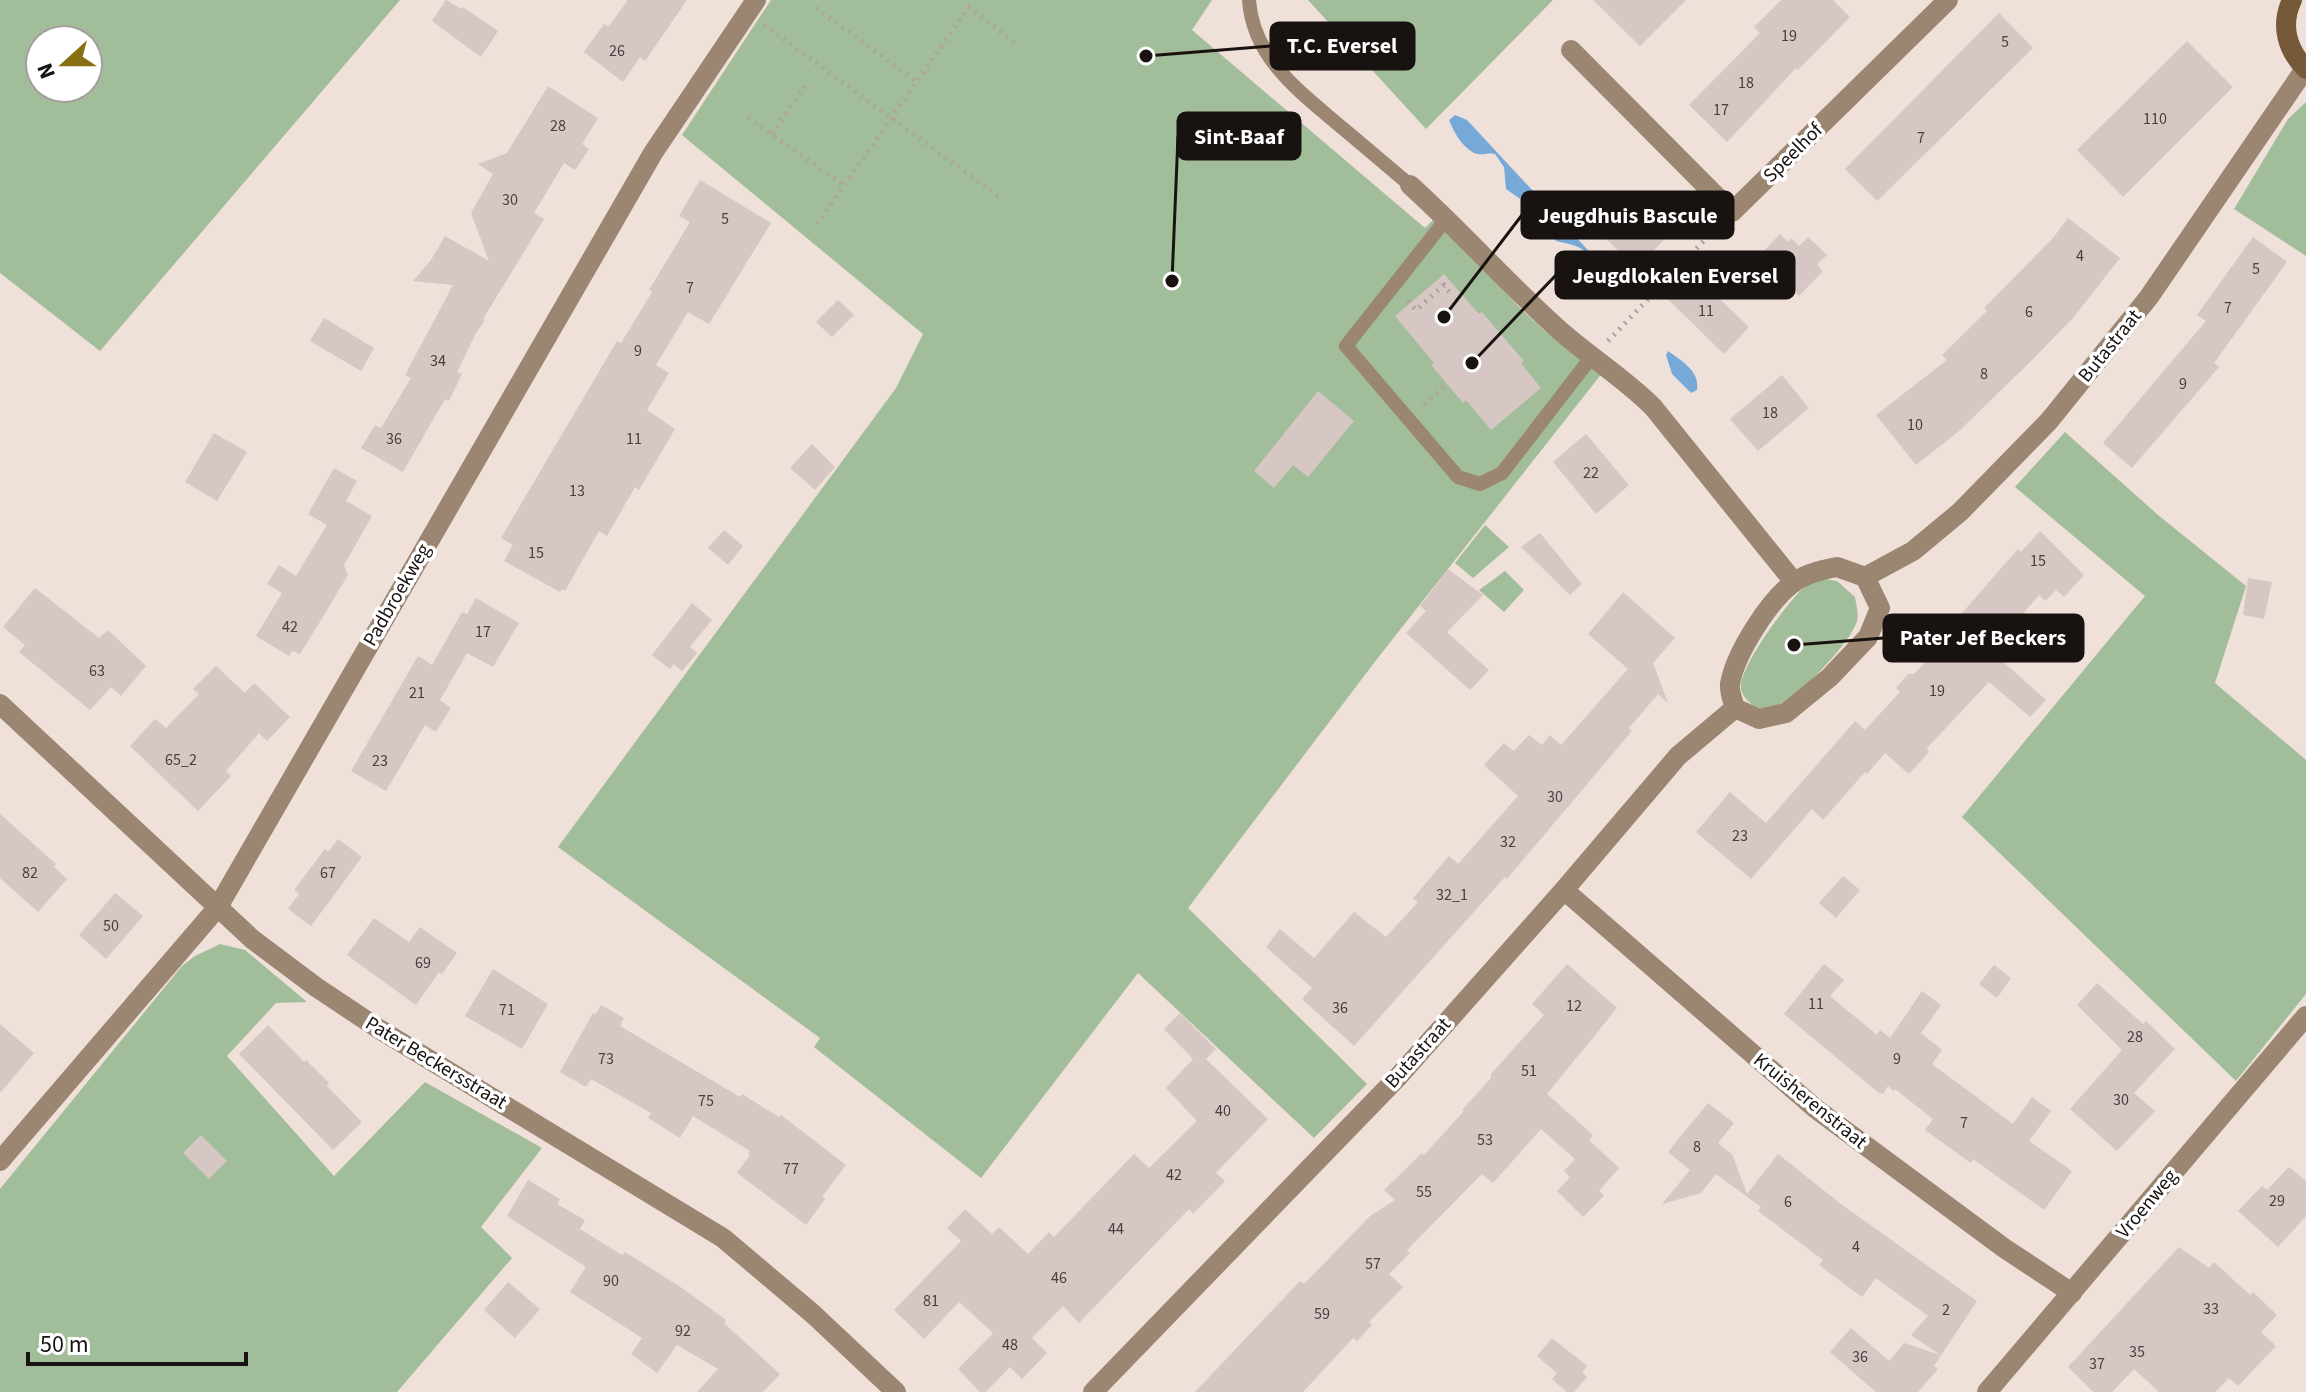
<svg xmlns="http://www.w3.org/2000/svg" width="2306" height="1392" viewBox="0 0 2306 1392" font-family="'Source Sans 3',sans-serif">
<style>
.green{fill:#a2bd99;fill-rule:evenodd}
.water{fill:#77a9d8}
.building{fill:#d6c6c4}
.lines{fill:none;stroke-linecap:round;stroke-linejoin:round}
.path{stroke:#afa29d;stroke-width:5;stroke-dasharray:2 6;stroke-linecap:butt}
.lane{stroke:#9a8671;stroke-width:14}
.street{stroke:#9a8671;stroke-width:20}
.secondary{stroke:#765939;stroke-width:20}
.labels{text-anchor:middle;dominant-baseline:central;stroke-width:7;stroke-linejoin:round;paint-order:stroke}
.number-label{font-size:16px;fill:#48403e}
.street-label{font-size:20px;fill:#181311;stroke:#fff}
.leader{fill:none;stroke:#181311;stroke-width:3}
.callout-dot{fill:#181311;stroke:#fff;stroke-width:3}
.callout{fill:#181311;stroke:#181311;stroke-width:3}
.callout-label{font-size:22px;text-anchor:middle;font-weight:bold;fill:#fff}
</style>
<rect width="100%" height="100%" fill="#f0e0da"/>
<!-- green -->
<g class="green">
<path d="M0 0H400L100 351 0 273ZM40 40H88V88H40Z"/>
<path d="M771 0H1212L1192 30 1425 228 1436 217 1519 307 1546 332 1603 372 1377 659 1188 908 1367 1084 1314 1138 1138 973 981 1178 814 1047 820 1038 558 847 896 388 923 334 682 135Z"/>
<path d="M1308 0H1553L1426 129Z"/>
<path d="M2306 102V256L2234 209 2288 119Z"/>
<path d="M2065 432 2158 515 2246 586 2215 683 2306 760V994L2236 1081 1962 817 2145 596 2015 487Z"/>
<path d="M1485 525 1509 547 1473 578 1455 563Z"/>
<path d="M1505 571 1524 590 1504 612 1479 590Z"/>
<path d="M1825 579 1837 581 1855 597C1856 605 1859 613 1857 621 1851 643 1793 704 1771 708 1762 710 1755 708 1748 701 1742 696 1739 687 1742 679 1751 652 1781 612 1800 591L1806 586Z"/>
<path d="M220 944 245 950 307 1002 276 1003 227 1056 334 1176 425 1082 542 1148 481 1227 512 1258 397 1392H0V1189L182 966 195 956Z"/>
</g>
<!-- water -->
<g class="water">
<path d="M1455 115 1467 120 1612 276 1609 284 1600 287 1593 284 1592 270 1595 263C1585 246 1573 245 1556 241 1547 229 1549 219 1543 205L1528 199 1523 201 1506 189 1504 167 1495 154C1488 152 1481 156 1474 153 1461 146 1454 132 1449 120Z"/>
<path d="M1668 351C1682 361 1700 371 1697 390L1691 393 1672 374 1666 355Z"/>
</g>
<!-- building -->
<g class="building">
<path d="M446 0 461 9 463 7 498 31 481 57 432 21Z"/>
<path d="M628 0H687L645 61 640 57 623 82 584 52 604 24 608 27Z"/>
<path d="M1593 0H1686L1640 46Z"/>
<path d="M1781 0H1833L1850 17 1798 70 1796 68 1727 142 1689 105 1760 33 1754 27Z"/>
<path d="M1999 13 2033 48 1877 201 1845 169Z"/>
<path d="M2187 41 2233 87 2123 197 2077 150Z"/>
<path d="M548 86 598 118 582 144 589 149 575 170 564 163 534 213 544 219 483 319 485 320 476 333 457 372 462 374 449 401 445 399 403 472 361 448 375 425 381 428 411 378 405 375 453 285 413 281 431 260 445 236 489 261 471 213 493 174 478 164 507 153Z"/>
<path d="M700 180 771 223 709 324 688 312 656 365 669 373 647 410 675 429 639 490 635 487 607 536 599 531 565 591 562 589 560 592 504 561 513 545 501 538 617 341 621 343 652 292 649 290 690 222 679 216Z"/>
<path d="M1630 196 1669 235 1653 251 1694 290 1702 282 1749 327 1724 354 1597 230Z"/>
<path d="M2068 218 2120 258 2073 318 2029 363 1959 431 1916 465 1876 415 1947 360 1942 355 1987 311 1984 308 2053 238Z"/>
<path d="M1780 234 1788 242 1791 238 1799 246 1808 237 1827 255 1817 264 1823 271 1799 296 1759 256Z"/>
<path d="M2253 237 2287 262 2214 363 2219 367 2132 468 2103 443 2206 321 2197 315Z"/>
<path d="M1444 274 1479 314 1482 312 1524 361 1521 363 1541 388 1491 430 1466 400 1463 403 1431 365 1434 363 1395 316Z"/>
<path d="M838 300 854 315 832 337 816 322Z"/>
<path d="M324 318 374 348 361 371 310 341Z"/>
<path d="M1782 375 1809 408 1758 451 1730 419Z"/>
<path d="M1318 391 1354 421 1308 477 1293 465 1274 488 1254 471Z"/>
<path d="M214 433 247 452 217 501 185 482Z"/>
<path d="M1586 434 1629 485 1596 514 1553 462Z"/>
<path d="M812 444 835 467 815 490 790 468Z"/>
<path d="M334 468 357 481 346 501 372 516 344 565 348 575 323 617 300 654 292 651 289 656 256 636 282 593 267 584 279 565 296 576 327 525 308 514Z"/>
<path d="M724 530 743 546 728 565 708 548Z"/>
<path d="M2040 531 2084 575 2064 597 2056 590 2045 601 2039 595 1997 644 2007 653 2001 660 2046 700 2030 717 1989 682 1927 748 1929 752 1909 774 1885 753 1867 774 1865 772 1823 820 1812 809 1751 879 1696 832 1730 792 1766 823 1855 721 1865 730 1900 692 1896 688 1908 674H1914L1953 632 1949 628 2018 549 2021 552Z"/>
<path d="M1540 533 1582 584 1570 595 1521 547Z"/>
<path d="M1448 569 1483 595 1447 632 1489 670 1470 690 1406 633 1426 611 1420 606Z"/>
<path d="M2248 578 2272 582 2264 619 2243 615Z"/>
<path d="M35 588 99 638 108 630 146 666 121 696 111 687 90 710 19 652 25 645 3 627Z"/>
<path d="M1623 592 1675 638 1653 663 1668 703 1658 694 1629 728 1632 731 1507 879 1505 877 1354 1046 1302 999 1312 988 1266 947 1280 929 1314 958 1354 912 1386 937 1418 902 1413 898 1449 856 1458 864 1518 796 1484 765 1504 743 1514 751 1529 735 1542 745 1550 735 1561 745 1628 669 1588 634Z"/>
<path d="M476 598 519 623 493 667 467 653 440 700 451 708 436 732 425 725 386 791 351 771 418 656 432 665 462 612 467 614Z"/>
<path d="M692 603 712 620 690 647 697 653 682 671 674 664 670 669 652 655Z"/>
<path d="M216 666 245 693 254 683 290 717 267 741 259 733 226 771 231 776 198 811 130 746 155 719 166 728 199 694 193 689Z"/>
<path d="M0 814 56 864 54 867 67 879 38 912 0 878Z"/>
<path d="M338 839 362 857 311 926 288 909 299 894 294 890 325 849 328 852Z"/>
<path d="M1843 876 1860 890 1836 918 1819 903Z"/>
<path d="M115 893 143 916 106 959 79 935Z"/>
<path d="M374 918 409 942 420 927 457 953 442 974 439 972 416 1005 347 955Z"/>
<path d="M1567 964 1617 1008 1547 1094 1593 1135 1589 1140 1619 1168 1599 1191 1604 1195 1600 1200 1583 1217 1557 1191 1570 1177 1564 1171 1575 1159 1541 1129 1493 1183 1482 1174 1407 1250 1410 1253 1389 1274 1403 1287 1369 1322 1372 1325 1357 1341 1353 1338 1303 1392H1195L1300 1281 1304 1284 1370 1216 1395 1200 1384 1190 1422 1153 1424 1155 1464 1111 1462 1110 1491 1078V1074L1544 1015 1532 1004Z"/>
<path d="M1824 964 1844 980 1830 996 1877 1035 1880 1030 1890 1038 1922 991 1941 1005 1921 1033 1942 1050 1932 1064 2013 1124 2032 1097 2051 1111 2029 1141 2072 1171 2044 1210 1973 1159 1971 1163 1925 1130 1933 1119 1895 1089 1894 1091 1888 1086 1883 1094 1879 1093 1784 1014Z"/>
<path d="M1994 965 2011 978 1997 998 1979 984Z"/>
<path d="M493 969 548 1004 522 1049 465 1016Z"/>
<path d="M2097 983 2143 1024 2146 1021 2175 1049 2134 1093 2155 1111 2117 1151 2070 1109 2122 1050 2077 1005Z"/>
<path d="M601 1005 624 1018 620 1026 740 1097 742 1094 779 1117 781 1115 846 1165 822 1197 825 1199 806 1225 737 1173 750 1155 748 1153 750 1151 693 1116 680 1138 648 1118 651 1113 591 1079 586 1087 560 1072 593 1013 596 1014Z"/>
<path d="M1180 1013 1216 1049 1206 1059 1268 1119 1216 1173 1225 1181 1193 1214 1189 1209 1079 1323 1063 1306 1032 1338 1047 1353 1022 1379 1010 1367 986 1392H980L958 1369 993 1333 959 1302 924 1339 894 1310 961 1241 947 1228 965 1209 992 1234 999 1227 1028 1254 1049 1232 1054 1237 1134 1154 1149 1168 1197 1121 1166 1088 1193 1059 1164 1029Z"/>
<path d="M0 1024 34 1053 0 1093Z"/>
<path d="M268 1025 304 1062 306 1060 329 1083 327 1086 362 1122 333 1150 239 1054Z"/>
<path d="M1708 1103 1734 1123 1718 1143 1732 1154 1747 1194 1778 1154 1841 1204 1977 1301 1934 1366 1938 1369 1918 1392H1876L1830 1352 1851 1328 1889 1361 1904 1343 1940 1355 1911 1335 1928 1316 1876 1278 1862 1297 1819 1265 1823 1260 1758 1211 1761 1207 1716 1174 1701 1193 1662 1204 1690 1170 1668 1152Z"/>
<path d="M201 1135 227 1161 209 1179 183 1153Z"/>
<path d="M2289 1167 2306 1181V1216L2278 1247 2238 1211 2262 1186 2267 1190Z"/>
<path d="M528 1180 560 1199 557 1204 585 1220 580 1229 622 1255 625 1252 682 1288 726 1320 724 1323 780 1374 763 1392H697L718 1369 677 1345 657 1373 631 1354 642 1338 570 1292 586 1267 507 1216Z"/>
<path d="M2179 1247 2209 1268 2214 1262 2250 1295 2253 1292 2277 1315 2261 1332 2276 1346 2238 1386 2229 1378 2215 1392H2159L2134 1369 2112 1392H2093L2068 1367Z"/>
<path d="M508 1282 540 1309 515 1338 484 1310Z"/>
<path d="M1552 1338 1587 1366 1582 1373 1587 1377 1574 1392H1567L1552 1379 1557 1373 1537 1356Z"/>
</g>
<g class="lines">
<!-- path -->
<g class="path">
<path d="M816 8 917 82"/>
<path d="M764 25 998 196"/>
<path d="M748 118 844 185"/>
<path d="M772 134 805 86"/>
<path d="M817 224 969 7 1017 45"/>
<path d="M1408 301 1416 310 1444 285 1453 296"/>
<path d="M1608 341 1717 227"/>
<path d="M1424 404 1447 384"/>
</g>
<!-- lane -->
<g class="lane">
<path d="M1249 0C1253 58 1299 91 1340 126 1363 145 1386 165 1410 185"/>
<path d="M1447 218 1346 346 1458 477 1480 484 1502 473 1593 355"/>
</g>
<!-- street -->
<g class="street">
<path d="M1571 50 1732 212 1948 0"/>
<path d="M1410 185C1461 231 1506 282 1557 328 1588 356 1623 377 1653 407L1794 582"/>
<path d="M1837 567 1865 577 1880 608 1868 637 1830 677 1786 713 1759 719 1735 708C1733 701 1729 692 1730 684 1735 654 1770 598 1796 581 1808 573 1823 570 1837 567Z"/>
<path d="M1865 577 1913 551 1960 512 2049 421 2149 297 2305 69"/>
<path d="M0 704 252 939 316 987 379 1029 723 1238 813 1314 896 1392"/>
<path d="M1564 890 1816 1109 2004 1248 2072 1293"/>
<path d="M0 1161 218 907 653 153 756 0"/>
<path d="M1093 1392 1398 1077 1564 890 1678 756 1735 708"/>
<path d="M1987 1392 2306 1016"/>
</g>
<!-- secondary -->
<path class="secondary" d="M2292 0C2280 25 2287 50 2306 69"/>
</g>
<g class="labels">
<!-- number labels -->
<g class="number-label">
<text x="1789" y="36">19</text>
<text x="2005" y="42">5</text>
<text x="617" y="51">26</text>
<text x="1746" y="83">18</text>
<text x="1721" y="110">17</text>
<text x="2155" y="119">110</text>
<text x="558" y="126">28</text>
<text x="1921" y="138">7</text>
<text x="510" y="200">30</text>
<text x="725" y="219">5</text>
<text x="2080" y="256">4</text>
<text x="2256" y="269">5</text>
<text x="690" y="288">7</text>
<text x="2228" y="308">7</text>
<text x="1706" y="311">11</text>
<text x="2029" y="312">6</text>
<text x="638" y="351">9</text>
<text x="438" y="361">34</text>
<text x="1984" y="374">8</text>
<text x="2183" y="384">9</text>
<text x="1770" y="413">18</text>
<text x="1915" y="425">10</text>
<text x="394" y="439">36</text>
<text x="634" y="439">11</text>
<text x="1591" y="473">22</text>
<text x="577" y="491">13</text>
<text x="536" y="553">15</text>
<text x="2038" y="561">15</text>
<text x="290" y="627">42</text>
<text x="483" y="632">17</text>
<text x="97" y="671">63</text>
<text x="1937" y="691">19</text>
<text x="417" y="693">21</text>
<text x="181" y="760">65_2</text>
<text x="380" y="761">23</text>
<text x="1555" y="797">30</text>
<text x="1740" y="836">23</text>
<text x="1508" y="842">32</text>
<text x="30" y="873">82</text>
<text x="328" y="873">67</text>
<text x="1452" y="895">32_1</text>
<text x="111" y="926">50</text>
<text x="423" y="963">69</text>
<text x="1816" y="1004">11</text>
<text x="1574" y="1006">12</text>
<text x="1340" y="1008">36</text>
<text x="507" y="1010">71</text>
<text x="2135" y="1037">28</text>
<text x="606" y="1059">73</text>
<text x="1897" y="1059">9</text>
<text x="1529" y="1071">51</text>
<text x="2121" y="1100">30</text>
<text x="706" y="1101">75</text>
<text x="1223" y="1111">40</text>
<text x="1964" y="1123">7</text>
<text x="1485" y="1140">53</text>
<text x="1697" y="1147">8</text>
<text x="791" y="1169">77</text>
<text x="1174" y="1175">42</text>
<text x="1424" y="1192">55</text>
<text x="2277" y="1201">29</text>
<text x="1788" y="1202">6</text>
<text x="1116" y="1229">44</text>
<text x="1856" y="1247">4</text>
<text x="1373" y="1264">57</text>
<text x="1059" y="1278">46</text>
<text x="611" y="1281">90</text>
<text x="931" y="1301">81</text>
<text x="2211" y="1309">33</text>
<text x="1946" y="1310">2</text>
<text x="1322" y="1314">59</text>
<text x="683" y="1331">92</text>
<text x="1010" y="1345">48</text>
<text x="2137" y="1352">35</text>
<text x="1860" y="1357">36</text>
<text x="2097" y="1364">37</text>
</g>
<!-- street labels -->
<g class="street-label">
<text transform="translate(1793 153) rotate(-45)">Speelhof</text>
<text transform="translate(2110 346) rotate(-51)">Butastraat</text>
<text transform="translate(397 595) rotate(-60)">Padbroekweg</text>
<text transform="translate(1418 1053) rotate(-48)">Butastraat</text>
<text transform="translate(436 1063) rotate(31)">Pater Beckersstraat</text>
<text transform="translate(1810 1101) rotate(39)">Kruisherenstraat</text>
<text transform="translate(2147 1204) rotate(-50)">Vroenweg</text>
</g>
</g>
<!-- callouts -->
<path class="leader" d="M1146 56L1271 46M1172 281L1178 136M1444 317L1522 215M1472 363L1556 275M1794 645L1884 638"/>
<g class="callout-dot">
<circle cx="1146" cy="56" r="8"/>
<circle cx="1172" cy="281" r="8"/>
<circle cx="1444" cy="317" r="8"/>
<circle cx="1472" cy="363" r="8"/>
<circle cx="1794" cy="645" r="8"/>
</g>
<g class="callout">
<rect x="1271" y="23" width="143" height="46" rx="8"/>
<rect x="1178" y="113" width="122" height="46" rx="8"/>
<rect x="1522" y="192" width="211" height="46" rx="8"/>
<rect x="1556" y="252" width="238" height="46" rx="8"/>
<rect x="1884" y="615" width="199" height="46" rx="8"/>
</g>
<g class="callout-label">
<text x="1342" y="53">T.C. Eversel</text>
<text x="1239" y="144">Sint-Baaf</text>
<text x="1628" y="223">Jeugdhuis Bascule</text>
<text x="1675" y="283">Jeugdlokalen Eversel</text>
<text x="1983" y="645">Pater Jef Beckers</text>
</g>
<!-- north arrow -->
<g transform="translate(64 64) rotate(249)"><circle r="38" fill="#ffffff" stroke="#a3a1a0" stroke-width="2"/>
<path d="M0-6L14 30L0 20L-14 30Z" fill="#887011"/>
<text y="-12" font-size="22" font-weight="bold" text-anchor="middle" fill="#181311">N</text>
</g>
<!-- scale -->
<path d="M28 1352v12h218v-12" fill="none" stroke="#181311" stroke-width="4"/>
<text x="40" y="1352" font-size="24" fill="#181311" stroke="#ffffff" stroke-width="6" paint-order="stroke">50 m</text>
</svg>
